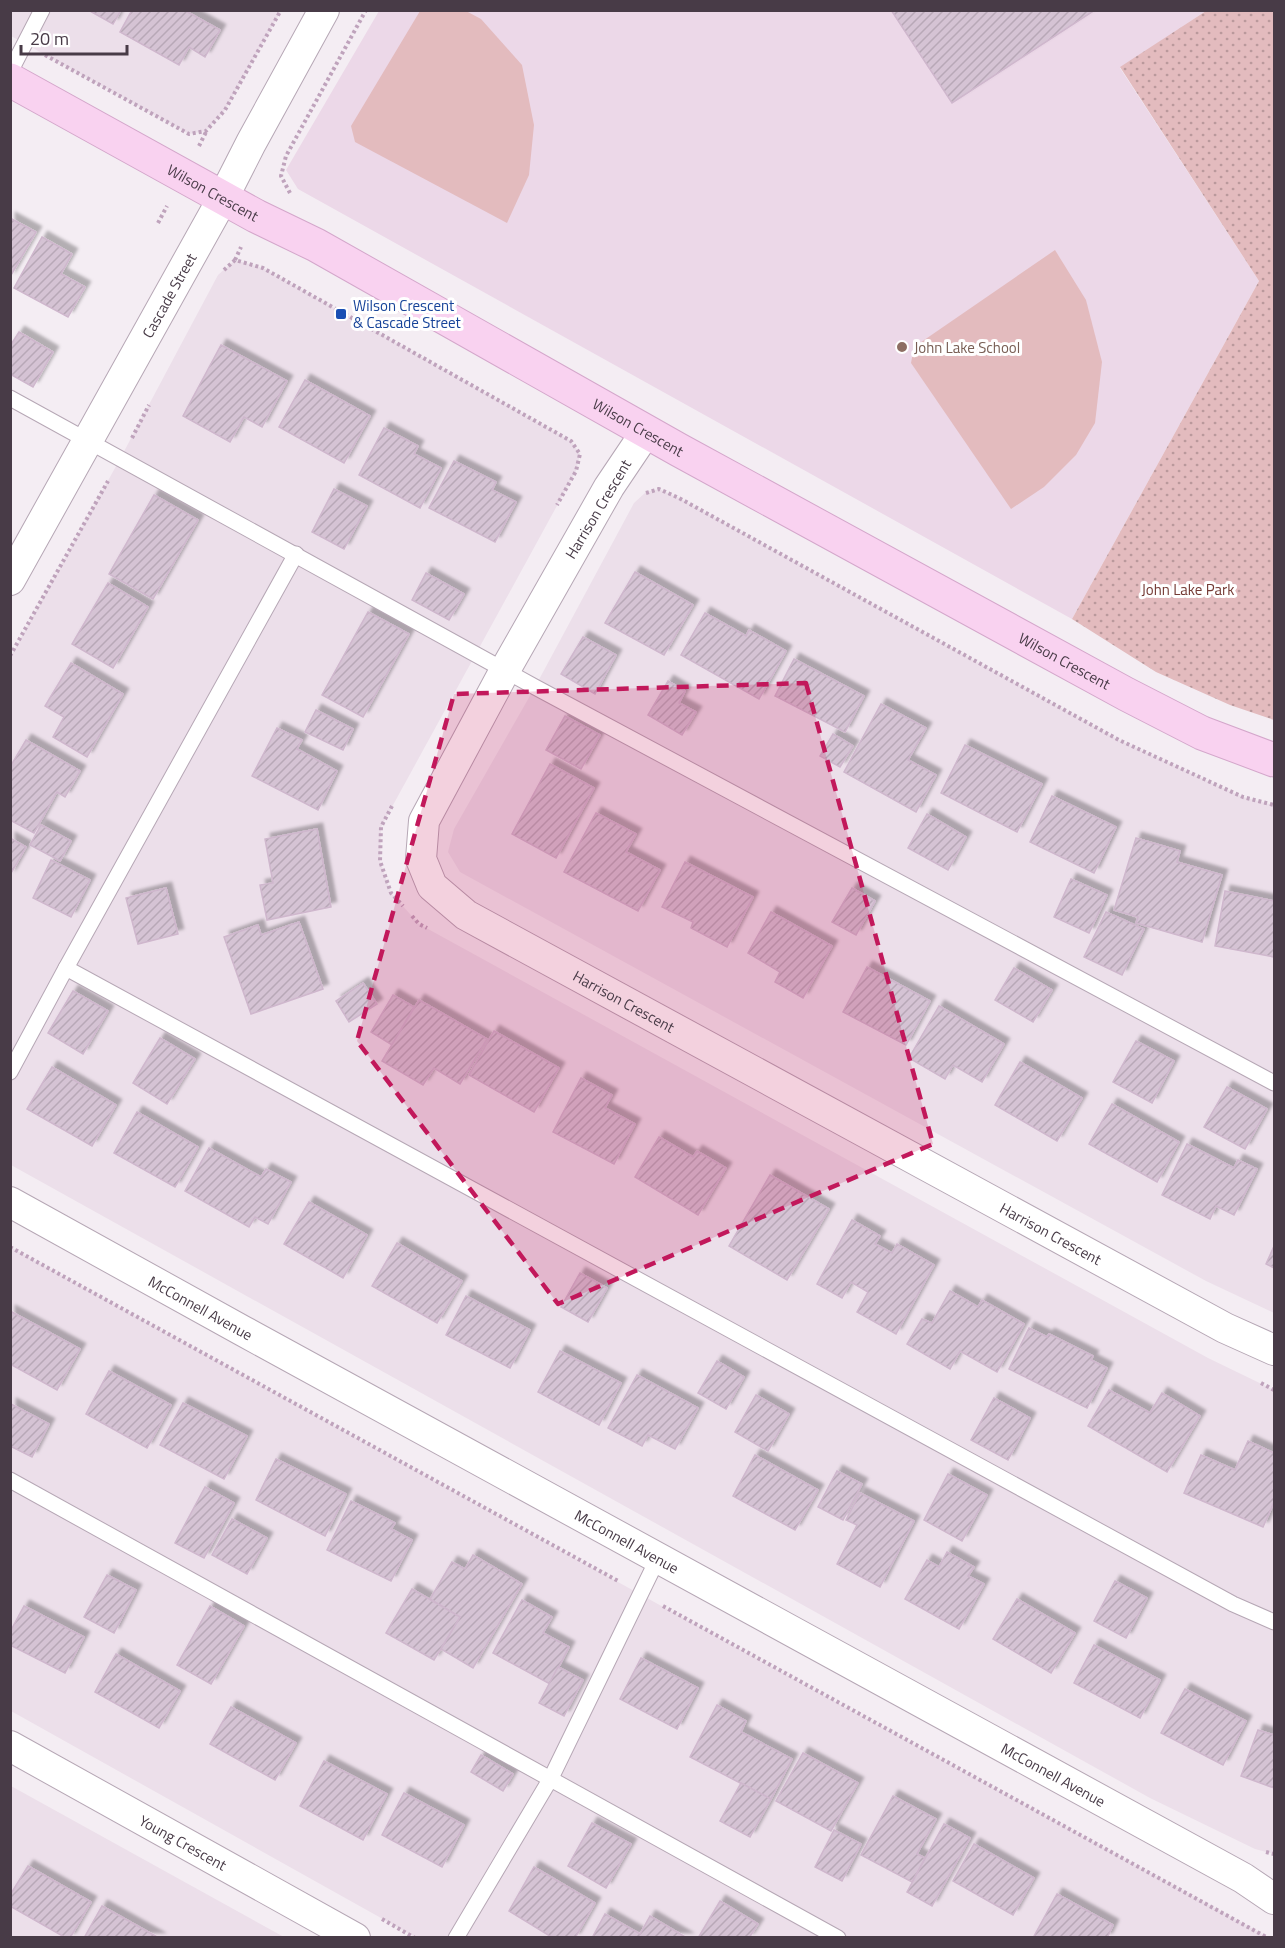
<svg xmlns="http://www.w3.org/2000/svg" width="1285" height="1948" viewBox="0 0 1285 1948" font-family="'Titillium Web',sans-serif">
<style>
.residential{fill:#ecdfea}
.education{fill:#ecd8e8}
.grass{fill:#e3bbbe}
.park{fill:url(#park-dots)}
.building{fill:url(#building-hatch);stroke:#cfb7cd;stroke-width:1.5;filter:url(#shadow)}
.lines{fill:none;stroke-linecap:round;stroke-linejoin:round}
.lane-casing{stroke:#b6a7b5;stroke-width:17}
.street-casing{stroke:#b6a7b5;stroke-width:32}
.secondary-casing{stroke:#d4a7cb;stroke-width:35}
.path{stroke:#bfa3bc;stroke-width:4;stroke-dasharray:3 3;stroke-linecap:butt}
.lane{stroke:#fff;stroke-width:15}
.street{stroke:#fff;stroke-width:30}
.secondary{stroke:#f9d2f0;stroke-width:33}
.marked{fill:#c2185b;fill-opacity:0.2;stroke:#c2185b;stroke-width:4.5;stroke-dasharray:12 8;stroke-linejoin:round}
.transit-dot{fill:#1a4fb4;stroke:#fff;stroke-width:2}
.education-dot{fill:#8d6e63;stroke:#fff;stroke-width:2}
.labels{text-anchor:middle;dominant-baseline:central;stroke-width:6;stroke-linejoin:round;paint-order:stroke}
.street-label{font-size:15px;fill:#483b47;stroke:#fff}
.transit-label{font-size:15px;fill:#164399;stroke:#fff;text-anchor:start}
.education-label{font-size:15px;fill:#785e54;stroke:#fff;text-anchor:start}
.park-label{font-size:15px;fill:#743a34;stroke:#fff}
</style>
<defs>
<pattern id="park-dots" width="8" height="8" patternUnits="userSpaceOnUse" patternTransform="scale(1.5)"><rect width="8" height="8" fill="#e3bbbe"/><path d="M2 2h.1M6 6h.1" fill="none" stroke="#ba999c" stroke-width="1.8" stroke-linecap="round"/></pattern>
<pattern id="building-hatch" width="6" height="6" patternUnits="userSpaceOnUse" patternTransform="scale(1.5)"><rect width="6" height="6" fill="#d5c3d4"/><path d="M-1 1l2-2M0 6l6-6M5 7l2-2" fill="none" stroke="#b8a8b7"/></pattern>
<filter id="shadow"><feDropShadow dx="5.5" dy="-5.5" stdDeviation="1.5" flood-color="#0004"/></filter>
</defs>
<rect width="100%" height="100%" fill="#f4edf3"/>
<!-- residential -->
<g class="residential">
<path d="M11 11H281L225 110 206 131 189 134 11 36Z"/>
<path d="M235 260 263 268 571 441 580 454 576 471 381 827 380 861 391 893 419 924 1208 1358 1274 1390V1854L1255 1849 1150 1798 11 1165V656L120 459 218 275Z"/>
<path d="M659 489 679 498 1119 740 1243 797 1274 805V1313L1206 1281 460 872 448 852 454 829 535 687 634 503 646 492Z"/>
<path d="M10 1247 852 1711 1268 1937H415L11 1711Z"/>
<path d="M11 1786 284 1937H11Z"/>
</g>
<!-- education -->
<path class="education" d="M379 11H1206L1120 68 1259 281 1072 619 298 189 286 170Z"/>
<!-- grass -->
<g class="grass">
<path d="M420 11H466L481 19 522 65 534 125 529 175 507 223 355 142 351 126Z"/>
<path d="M1055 250 1086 300 1102 362 1095 423 1076 455 1044 487 1011 509 911 363 914 347Z"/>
</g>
<!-- park -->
<path class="park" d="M1206 11H1274V720L1230 705 1156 672 1072 619 1259 281 1120 67Z"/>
<!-- building -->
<g class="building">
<path d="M88 10H121L113 24Z"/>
<path d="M132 10H184L220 30 205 57 189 47 179 65 120 32Z"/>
<path d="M891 10H1095L952 103Z"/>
<path d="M10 218 36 232 10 277Z"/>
<path d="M42 237 72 254 61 274 85 287 68 317 14 288Z"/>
<path d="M19 332 53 352 33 387 10 374V346Z"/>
<path d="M221 345 287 381 262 427 244 417 230 442 183 416Z"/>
<path d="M305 380 370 416 344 463 279 427Z"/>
<path d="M384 428 418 446 414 454 441 468 420 508 359 475Z"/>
<path d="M454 461 496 482 492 490 516 502 495 542 429 508Z"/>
<path d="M334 489 367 506 344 549 312 532Z"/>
<path d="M154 495 198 520 153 599 109 574Z"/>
<path d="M635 572 693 605 664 655 605 623Z"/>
<path d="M426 573 464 594 449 620 412 600Z"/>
<path d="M108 583 148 607 113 668 72 644Z"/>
<path d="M368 612 409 634 363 717 322 695Z"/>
<path d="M705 613 746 636 749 630 786 651 759 699 681 655Z"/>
<path d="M583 637 616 655 595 694 561 674Z"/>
<path d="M794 659 864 696 845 732 775 696Z"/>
<path d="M71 663 123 694 87 757 53 737 64 717 45 706Z"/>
<path d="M668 681 685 691 679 703 696 712 682 735 648 715Z"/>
<path d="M881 704 926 728 908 760 936 775 916 812 844 772Z"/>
<path d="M316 710 353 729 343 750 305 732Z"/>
<path d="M565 716 600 735 581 769 546 750Z"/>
<path d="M277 728 302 740 297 749 337 771 318 810 252 776Z"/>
<path d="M833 734 853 746 840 767 820 756Z"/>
<path d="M26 740 80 771 65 797 57 792 34 833 10 820V767Z"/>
<path d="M965 745 1042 784 1017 832 941 793Z"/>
<path d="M550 764 594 788 556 858 512 834Z"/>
<path d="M1052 796 1116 827 1094 873 1030 842Z"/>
<path d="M596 813 636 834 626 852 660 870 638 911 564 872Z"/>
<path d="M927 814 966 837 948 870 908 848Z"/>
<path d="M41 825 71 841 60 861 30 845Z"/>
<path d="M317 829 331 907 267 920 260 885 273 883 265 839Z"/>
<path d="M10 838 26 847 10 875Z"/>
<path d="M1136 838 1180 851 1177 862 1222 875 1202 942 1136 923 1138 917 1114 910Z"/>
<path d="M51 860 90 880 71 917 33 898Z"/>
<path d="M685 862 753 897 727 947 691 928 693 922 662 907Z"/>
<path d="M1071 879 1107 895 1089 933 1054 917Z"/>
<path d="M166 888 178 934 138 944 126 898Z"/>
<path d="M852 888 875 901 856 935 832 922Z"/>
<path d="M1225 891 1274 901V957L1215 946Z"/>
<path d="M771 912 832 946 803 998 775 982 780 972 748 953Z"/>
<path d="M1106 912 1144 929 1122 975 1084 957Z"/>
<path d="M299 922 323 989 251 1014 224 937 258 925 261 935Z"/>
<path d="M867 967 930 1001 906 1045 843 1012Z"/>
<path d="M1014 968 1052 990 1033 1022 995 1000Z"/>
<path d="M363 983 377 1004 349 1022 336 1001Z"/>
<path d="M73 991 108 1011 83 1054 48 1033Z"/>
<path d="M393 995 414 1007 392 1045 371 1032Z"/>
<path d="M419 1000 487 1039 460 1084 434 1068 423 1085 382 1061Z"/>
<path d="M939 1006 1004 1044 982 1082 953 1065 945 1079 909 1058Z"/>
<path d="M494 1031 559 1068 534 1112 469 1075Z"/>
<path d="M160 1038 195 1059 167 1104 133 1083Z"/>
<path d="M1136 1041 1174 1061 1152 1103 1113 1082Z"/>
<path d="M1020 1062 1082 1098 1057 1141 995 1105Z"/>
<path d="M52 1067 116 1105 92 1146 27 1109Z"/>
<path d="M581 1078 612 1095 605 1108 635 1124 614 1164 553 1132Z"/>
<path d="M1227 1087 1267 1109 1245 1149 1204 1127Z"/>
<path d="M1112 1104 1179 1142 1157 1182 1089 1144Z"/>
<path d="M137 1112 198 1147 175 1187 114 1153Z"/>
<path d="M659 1137 693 1157 697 1151 726 1168 698 1215 635 1177Z"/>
<path d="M1187 1144 1234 1168 1238 1160 1257 1169 1234 1215 1216 1206 1210 1219 1162 1195Z"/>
<path d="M209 1148 261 1177 266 1169 291 1182 268 1224 255 1217 249 1227 185 1191Z"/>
<path d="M770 1175 829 1209 787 1280 729 1246Z"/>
<path d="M309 1202 367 1235 343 1278 284 1244Z"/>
<path d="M852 1220 880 1236 875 1244 892 1253 897 1244 934 1265 896 1334 857 1312 868 1292 851 1282 842 1298 817 1284Z"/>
<path d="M397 1243 462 1281 437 1323 372 1286Z"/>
<path d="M1274 1246V1268L1266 1264Z"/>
<path d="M580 1273 607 1288 588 1322 561 1307Z"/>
<path d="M950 1291 978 1307 982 1300 1024 1324 997 1372 960 1351 950 1369 907 1344 922 1319 932 1323Z"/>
<path d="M466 1296 530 1330 510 1368 446 1335Z"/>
<path d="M10 1311 80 1349 57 1390 10 1364Z"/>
<path d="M1029 1328 1047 1337 1049 1334 1093 1356 1091 1360 1107 1368 1087 1408 1009 1369Z"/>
<path d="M560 1351 621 1383 599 1425 538 1392Z"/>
<path d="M717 1361 744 1377 726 1409 698 1393Z"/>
<path d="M109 1371 171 1405 147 1448 86 1414Z"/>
<path d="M637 1375 698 1408 675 1449 648 1435 642 1446 608 1428Z"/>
<path d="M1109 1390 1150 1413 1162 1393 1200 1416 1167 1472 1088 1426Z"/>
<path d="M756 1395 789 1414 768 1451 735 1432Z"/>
<path d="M994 1398 1030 1418 1008 1460 971 1440Z"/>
<path d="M183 1403 247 1436 224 1479 160 1445Z"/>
<path d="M11 1404 49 1424 32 1457 10 1446Z"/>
<path d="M1248 1441 1274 1453V1502L1263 1527 1184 1493 1201 1455 1235 1470Z"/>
<path d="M755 1455 818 1490 795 1530 733 1496Z"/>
<path d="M276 1459 346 1494 325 1536 256 1500Z"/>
<path d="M837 1471 862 1484 843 1520 818 1507Z"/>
<path d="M948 1474 987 1495 962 1541 924 1520Z"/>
<path d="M205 1487 234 1503 204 1558 175 1543Z"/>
<path d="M860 1493 914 1521 880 1587 837 1564 857 1525 846 1520Z"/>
<path d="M351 1501 395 1523 391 1529 412 1540 391 1581 327 1550Z"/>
<path d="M232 1519 267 1538 247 1574 212 1555Z"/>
<path d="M947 1552 974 1567 968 1576 984 1584 959 1629 905 1599 927 1560 939 1567Z"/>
<path d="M473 1555 522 1584 473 1668 441 1649 460 1617 430 1599 452 1562 465 1569Z"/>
<path d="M107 1575 136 1590 114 1633 84 1617Z"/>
<path d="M1115 1581 1147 1598 1126 1638 1094 1621Z"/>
<path d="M412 1589 460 1617 434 1660 386 1633Z"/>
<path d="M1017 1599 1075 1633 1051 1673 993 1639Z"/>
<path d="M522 1600 552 1617 543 1633 569 1647 550 1684 493 1653Z"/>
<path d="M24 1606 84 1637 65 1673 10 1645V1632Z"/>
<path d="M210 1606 244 1626 211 1684 177 1665Z"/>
<path d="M1094 1645 1160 1680 1140 1718 1074 1683Z"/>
<path d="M116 1654 180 1691 159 1728 95 1692Z"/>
<path d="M641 1658 698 1688 677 1729 620 1699Z"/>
<path d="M558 1667 583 1680 564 1716 539 1703Z"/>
<path d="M1185 1689 1246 1721 1223 1765 1161 1733Z"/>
<path d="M717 1705 746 1721 741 1732 792 1759 771 1799 690 1757Z"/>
<path d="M231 1707 296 1743 275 1780 210 1744Z"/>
<path d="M1258 1730 1274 1735V1788L1241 1776Z"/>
<path d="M803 1753 858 1783 831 1831 776 1801Z"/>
<path d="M481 1755 513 1774 503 1791 471 1772Z"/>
<path d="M324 1761 387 1794 363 1840 300 1806Z"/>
<path d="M741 1783 771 1799 750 1837 720 1821Z"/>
<path d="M404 1793 464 1825 442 1867 382 1835Z"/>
<path d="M893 1796 936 1819 917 1854 925 1858 912 1882 861 1855Z"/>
<path d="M592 1823 631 1844 606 1888 568 1866Z"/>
<path d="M944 1824 970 1838 932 1906 907 1892Z"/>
<path d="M834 1830 861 1844 842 1881 815 1867Z"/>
<path d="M974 1844 1034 1878 1013 1915 953 1881Z"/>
<path d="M28 1866 91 1902 70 1938H66L10 1906V1895Z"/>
<path d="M534 1867 595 1903 575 1938H553L509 1911Z"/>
<path d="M1057 1894 1113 1925 1107 1938H1033Z"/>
<path d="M720 1901 758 1924 749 1938H698Z"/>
<path d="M102 1906 159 1938H84Z"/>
<path d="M605 1914 640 1934 650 1916 687 1938H592Z"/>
</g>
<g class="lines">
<defs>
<g id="lane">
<path d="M10 72 42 10"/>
<path d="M10 398 535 687 1274 1083"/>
<path d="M66 968 1233 1604 1274 1622"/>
<path d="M10 1072 66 968 296 554"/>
<path d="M10 1480 838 1938"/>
<path d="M456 1938 551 1778 658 1558"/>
</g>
<g id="street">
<path id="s1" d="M646 432 609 487 505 670 424 821 421 859 432 886 466 915 1225 1328 1274 1350"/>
<path id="s2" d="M10 580 223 198 251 143 324 10"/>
<path id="s3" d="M10 1202 243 1331 1243 1878 1274 1899"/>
<path id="s4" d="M10 1746 355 1938"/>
</g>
<g id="secondary">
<path id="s5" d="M10 80 256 216 316 245 679 450 1126 694 1202 733 1274 760"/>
</g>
</defs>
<!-- lane casing -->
<use href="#lane" class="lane-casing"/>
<!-- street casing -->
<use href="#street" class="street-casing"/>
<!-- secondary casing -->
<use href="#secondary" class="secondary-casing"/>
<!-- path -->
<g class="path">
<path d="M45 55 189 134 206 131 225 110 281 10"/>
<path d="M199 146 206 132"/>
<path d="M290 193 281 176 286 156 366 10"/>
<path d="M158 223 167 206"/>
<path d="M235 260 241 247"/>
<path d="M224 270 235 260 263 268 571 441 580 454 576 471 557 505"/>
<path d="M132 438 149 405"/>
<path d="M646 493 659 489 679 498 1119 740 1243 797 1274 805"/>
<path d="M10 656 108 481"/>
<path d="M392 806 381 827 380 861 391 893 403 906"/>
<path d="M412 916 419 924 427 928"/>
<path d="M10 1247 620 1582"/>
<path d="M1261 1383 1274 1390"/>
<path d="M663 1606 1268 1938"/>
<path d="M1266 1852 1274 1854"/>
<path d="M382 1919 415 1938"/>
</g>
<!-- lane -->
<use href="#lane" class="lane"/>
<!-- street -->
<use href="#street" class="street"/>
<!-- secondary -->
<use href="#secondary" class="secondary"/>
</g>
<!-- marked area -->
<path class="marked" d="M806 683 933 1144 558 1304 357 1041 454 694Z"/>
<!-- markers -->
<rect class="transit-dot" x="335" y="308" width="12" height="12" rx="3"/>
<circle class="education-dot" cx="902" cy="347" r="6"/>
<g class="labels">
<!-- street labels -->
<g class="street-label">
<text stroke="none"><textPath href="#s5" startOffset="232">Wilson Crescent</textPath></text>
<text stroke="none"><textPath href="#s2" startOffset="326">Cascade Street</textPath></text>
<text stroke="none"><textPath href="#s5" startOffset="718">Wilson Crescent</textPath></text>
<text transform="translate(598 509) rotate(-59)">Harrison Crescent</text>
<text stroke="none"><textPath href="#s5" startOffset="1204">Wilson Crescent</textPath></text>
<text stroke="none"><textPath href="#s1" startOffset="740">Harrison Crescent</textPath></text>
<text stroke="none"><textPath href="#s1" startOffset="1226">Harrison Crescent</textPath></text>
<text stroke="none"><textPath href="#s3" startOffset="218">McConnell Avenue</textPath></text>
<text stroke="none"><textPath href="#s3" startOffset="704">McConnell Avenue</textPath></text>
<text stroke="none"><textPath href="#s3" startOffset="1190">McConnell Avenue</textPath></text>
<text stroke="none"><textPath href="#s4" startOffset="198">Young Crescent</textPath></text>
</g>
<!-- transit labels -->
<g class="transit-label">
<text x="353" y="305">Wilson Crescent<tspan x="353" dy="17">&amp; Cascade Street</tspan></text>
</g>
<!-- education labels -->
<g class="education-label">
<text x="914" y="347">John Lake School</text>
</g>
<!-- park labels -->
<g class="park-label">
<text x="1188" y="589">John Lake Park</text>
</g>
</g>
<!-- border -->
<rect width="1285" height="1948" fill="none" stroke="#483b47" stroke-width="24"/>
<!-- scale -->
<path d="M21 45v9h106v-9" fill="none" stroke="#483b47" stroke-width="3"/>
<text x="30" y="45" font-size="18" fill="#483b47" stroke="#ffffff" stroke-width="4.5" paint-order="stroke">20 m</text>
</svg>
